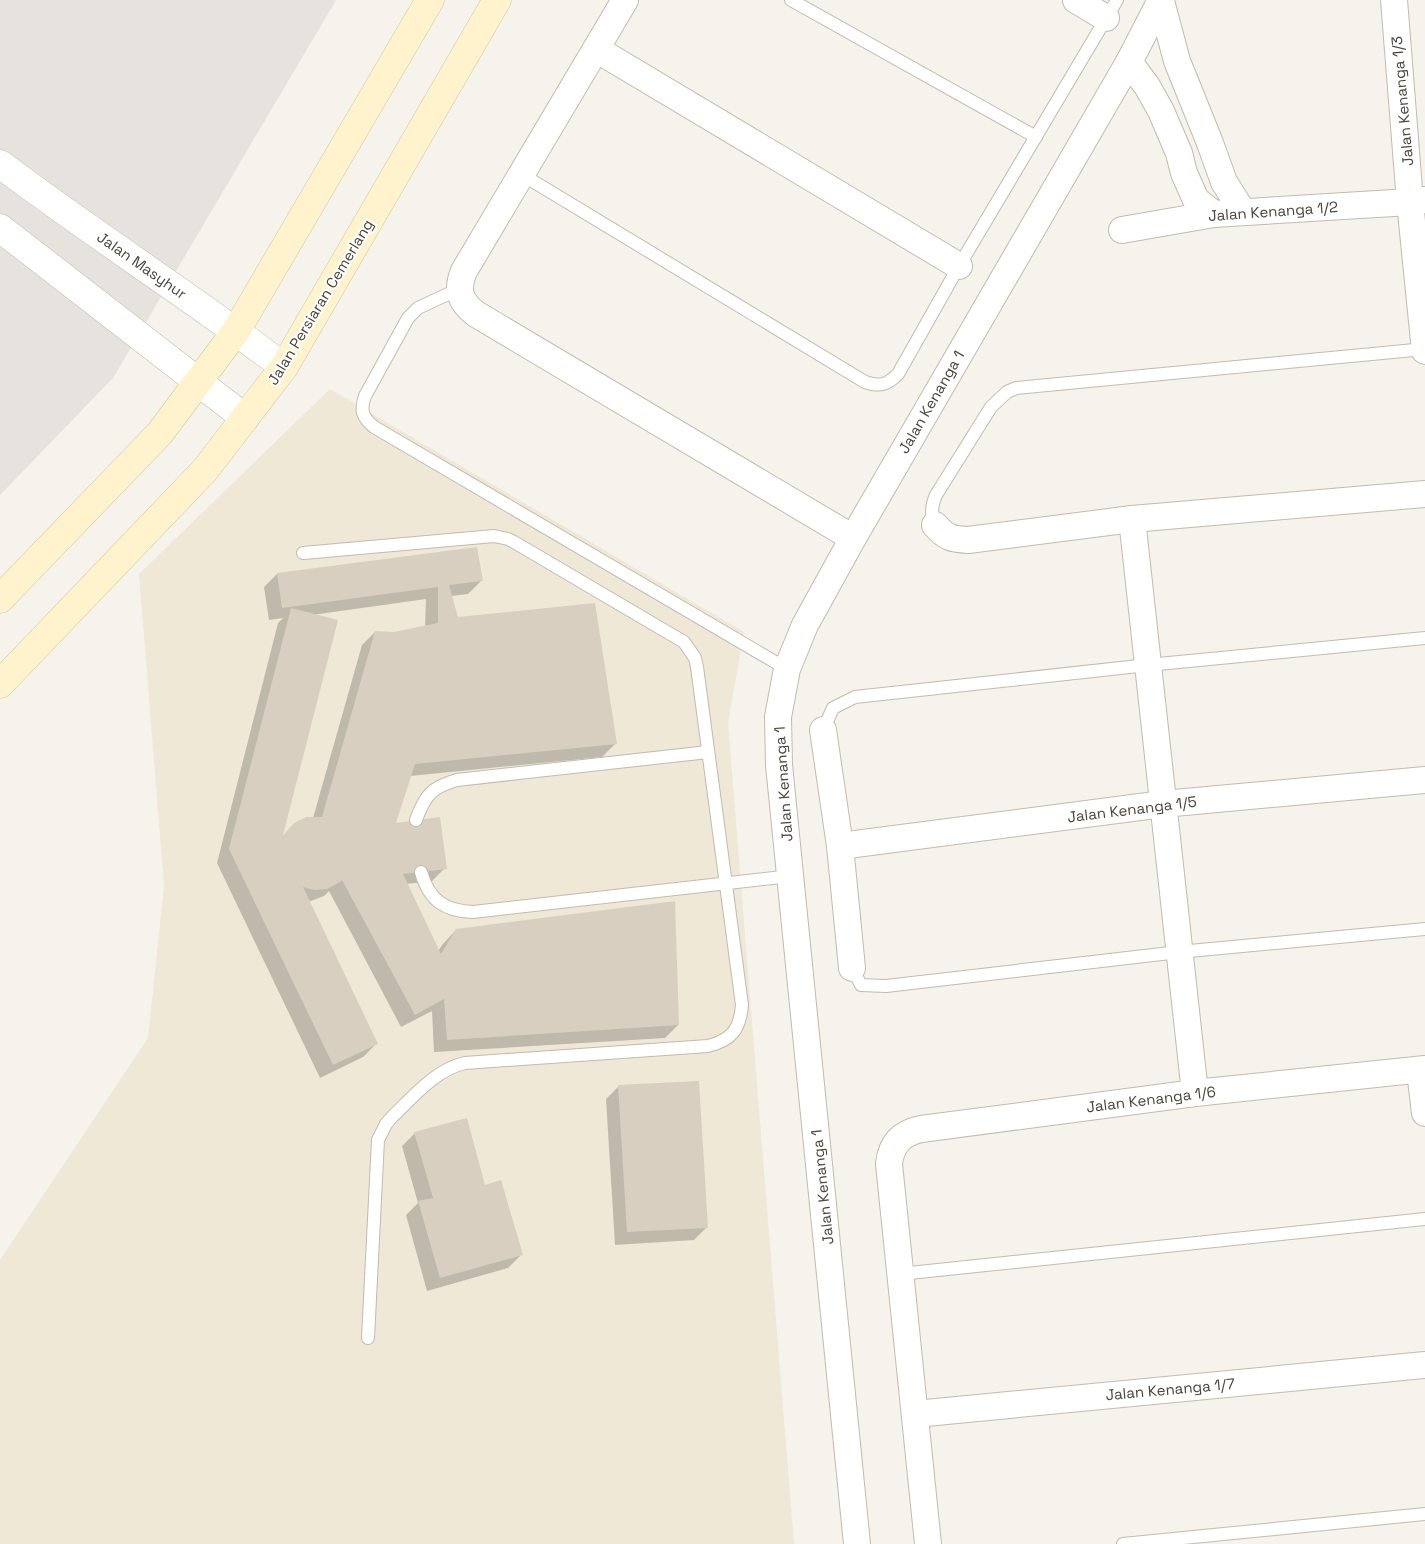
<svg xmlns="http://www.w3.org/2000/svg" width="1425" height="1544" viewBox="0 0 1425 1544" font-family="'Space Grotesk',sans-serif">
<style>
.industrial{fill:#e6e2dd}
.education{fill:#efe8d6}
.shadow{fill:#0003;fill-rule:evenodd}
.building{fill:#d8cfc1}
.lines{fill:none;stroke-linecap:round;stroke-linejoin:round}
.service-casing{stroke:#c2bbae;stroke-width:14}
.minor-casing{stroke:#c2bbae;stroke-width:28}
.tertiary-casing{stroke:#c2bbae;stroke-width:29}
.secondary-casing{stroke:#d6c79b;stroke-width:29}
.service{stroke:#fff;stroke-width:12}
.minor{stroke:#fff;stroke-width:26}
.tertiary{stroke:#fff;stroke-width:28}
.secondary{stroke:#fff3cd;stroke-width:28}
.labels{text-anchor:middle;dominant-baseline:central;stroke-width:4;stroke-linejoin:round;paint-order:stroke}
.street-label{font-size:15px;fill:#4b4439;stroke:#fff}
</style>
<rect width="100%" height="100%" fill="#f6f3ec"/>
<!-- industrial -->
<path class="industrial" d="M0 0H336L113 378 0 495Z"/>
<!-- education -->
<path class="education" d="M330 389 744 632 728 723 794 1544H0V1260L148 1038 164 886 139 574Z"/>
<!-- shadow -->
<g class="shadow">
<path d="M277 574 481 581 468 594 451 596 457 619 615 744 602 757 410 776 394 824 445 868 432 881 406 884 438 951 443 944 456 930 678 1025 665 1038 434 1052 432 1011 401 1027 329 891 324 896 308 902 376 1044 363 1057 320 1078 217 863 278 623 283 618 269 620 264 587ZM426 599 425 627 394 633 375 632 362 645 313 818 295 824 282 837 312 615Z"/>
<path d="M619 1086 707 1227 694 1240 615 1245 606 1099Z"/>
<path d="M415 1133 521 1255 508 1268 427 1291 406 1215 418 1203 402 1146Z"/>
</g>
<!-- building -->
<g class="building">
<path d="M477 547 483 581 449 585 458 617 595 603 617 744 415 764 396 823 440 817 447 869 403 874 441 954 456 929 675 901 679 1025 447 1040 444 999 415 1015 342 880 338 883 327 889 314 890 303 887 378 1044 333 1065 229 849 291 608 338 620 282 839 285 833 294 823 306 817H322L375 631 394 632 438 623V587L282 608 277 573Z"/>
<path d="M699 1081 708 1228 627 1232 618 1085Z"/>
<path d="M467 1118 485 1185 501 1180 523 1255 440 1278 418 1201 433 1198 414 1132Z"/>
</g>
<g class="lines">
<defs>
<g id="service">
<path d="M791 0 1036 137"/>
<path d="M521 174 865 382C880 387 887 385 898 374L959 266 1117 0"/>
<path d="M459 289 418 308 408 318 365 396C360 410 362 417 374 427L787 669"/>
<path d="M935 525C931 514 931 506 936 495L991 407 1007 392 1016 388 1425 349"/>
<path d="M303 553 494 536 508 539 514 542 684 642 695 658 697 667 742 1005C740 1029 732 1040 708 1046L465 1063C436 1069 413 1097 392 1117L386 1124 378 1140 368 1338"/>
<path d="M823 730 833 708 855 697 1148 665 1425 638"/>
<path d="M416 820C425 795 432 787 457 780L708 752"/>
<path d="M421 872C429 900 444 911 473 912L791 876"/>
<path d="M852 968 861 985 886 986 1179 952 1425 929"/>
<path d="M900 1274 1425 1219"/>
<path d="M1123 1544 1425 1514"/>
</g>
<g id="minor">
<path d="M625 0 464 271C456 290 460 302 476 314L853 538"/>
<path d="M1076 0 1106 18"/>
<path d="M1394 0 1410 202 1425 351"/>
<path d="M1161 1 1177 61 1210 143 1224 182 1243 212"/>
<path d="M596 49 959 266"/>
<path d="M1129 62 1147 86 1161 111 1179 153 1184 173 1196 200 1214 214"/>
<path d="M1122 230 1214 214 1410 202 1425 200"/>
<path d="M1132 519 1195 1093"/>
<path d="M935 525C946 538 952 539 968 540L1132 519 1425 494"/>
<path d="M823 730 840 846 852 968"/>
<path d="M840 846 1163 804 1425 780"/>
<path d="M1420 1071 1425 1113"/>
<path d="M915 1414 1425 1365"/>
<path d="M857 1544 779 765 778 717 787 669 805 625 853 538 1129 62 1161 0"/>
<path d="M928 1544 889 1164C891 1144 902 1133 921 1129L1195 1093 1425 1069"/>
</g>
<g id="tertiary">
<path d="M0 164C93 234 191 297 284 367"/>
<path d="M0 228 245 418"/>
</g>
<g id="secondary">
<path d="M0 599 160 433 236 331 430 0"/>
<path d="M0 684 205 470 284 367 497 0"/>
</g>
</defs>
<!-- service casing -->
<use href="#service" class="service-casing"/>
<!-- minor casing -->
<use href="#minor" class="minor-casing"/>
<!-- tertiary casing -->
<use href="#tertiary" class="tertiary-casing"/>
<!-- secondary casing -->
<use href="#secondary" class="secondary-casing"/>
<!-- service -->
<use href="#service" class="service"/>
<!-- minor -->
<use href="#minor" class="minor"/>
<!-- tertiary -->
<use href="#tertiary" class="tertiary"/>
<!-- secondary -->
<use href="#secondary" class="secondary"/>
</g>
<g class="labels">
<!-- street labels -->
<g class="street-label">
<text transform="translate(1402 101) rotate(-95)">Jalan Kenanga 1/3</text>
<text transform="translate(1273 211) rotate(-4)">Jalan Kenanga 1/2</text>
<text transform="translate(142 265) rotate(35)">Jalan Masyhur</text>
<text transform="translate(320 302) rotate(-59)">Jalan Persiaran Cemerlang</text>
<text transform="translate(931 402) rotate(-60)">Jalan Kenanga 1</text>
<text transform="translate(783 784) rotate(-94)">Jalan Kenanga 1</text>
<text transform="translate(1132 809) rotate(-7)">Jalan Kenanga 1/5</text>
<text transform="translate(1151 1099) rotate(-7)">Jalan Kenanga 1/6</text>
<text transform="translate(822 1187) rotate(-96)">Jalan Kenanga 1</text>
<text transform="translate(1170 1389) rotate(-5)">Jalan Kenanga 1/7</text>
</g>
</g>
</svg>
